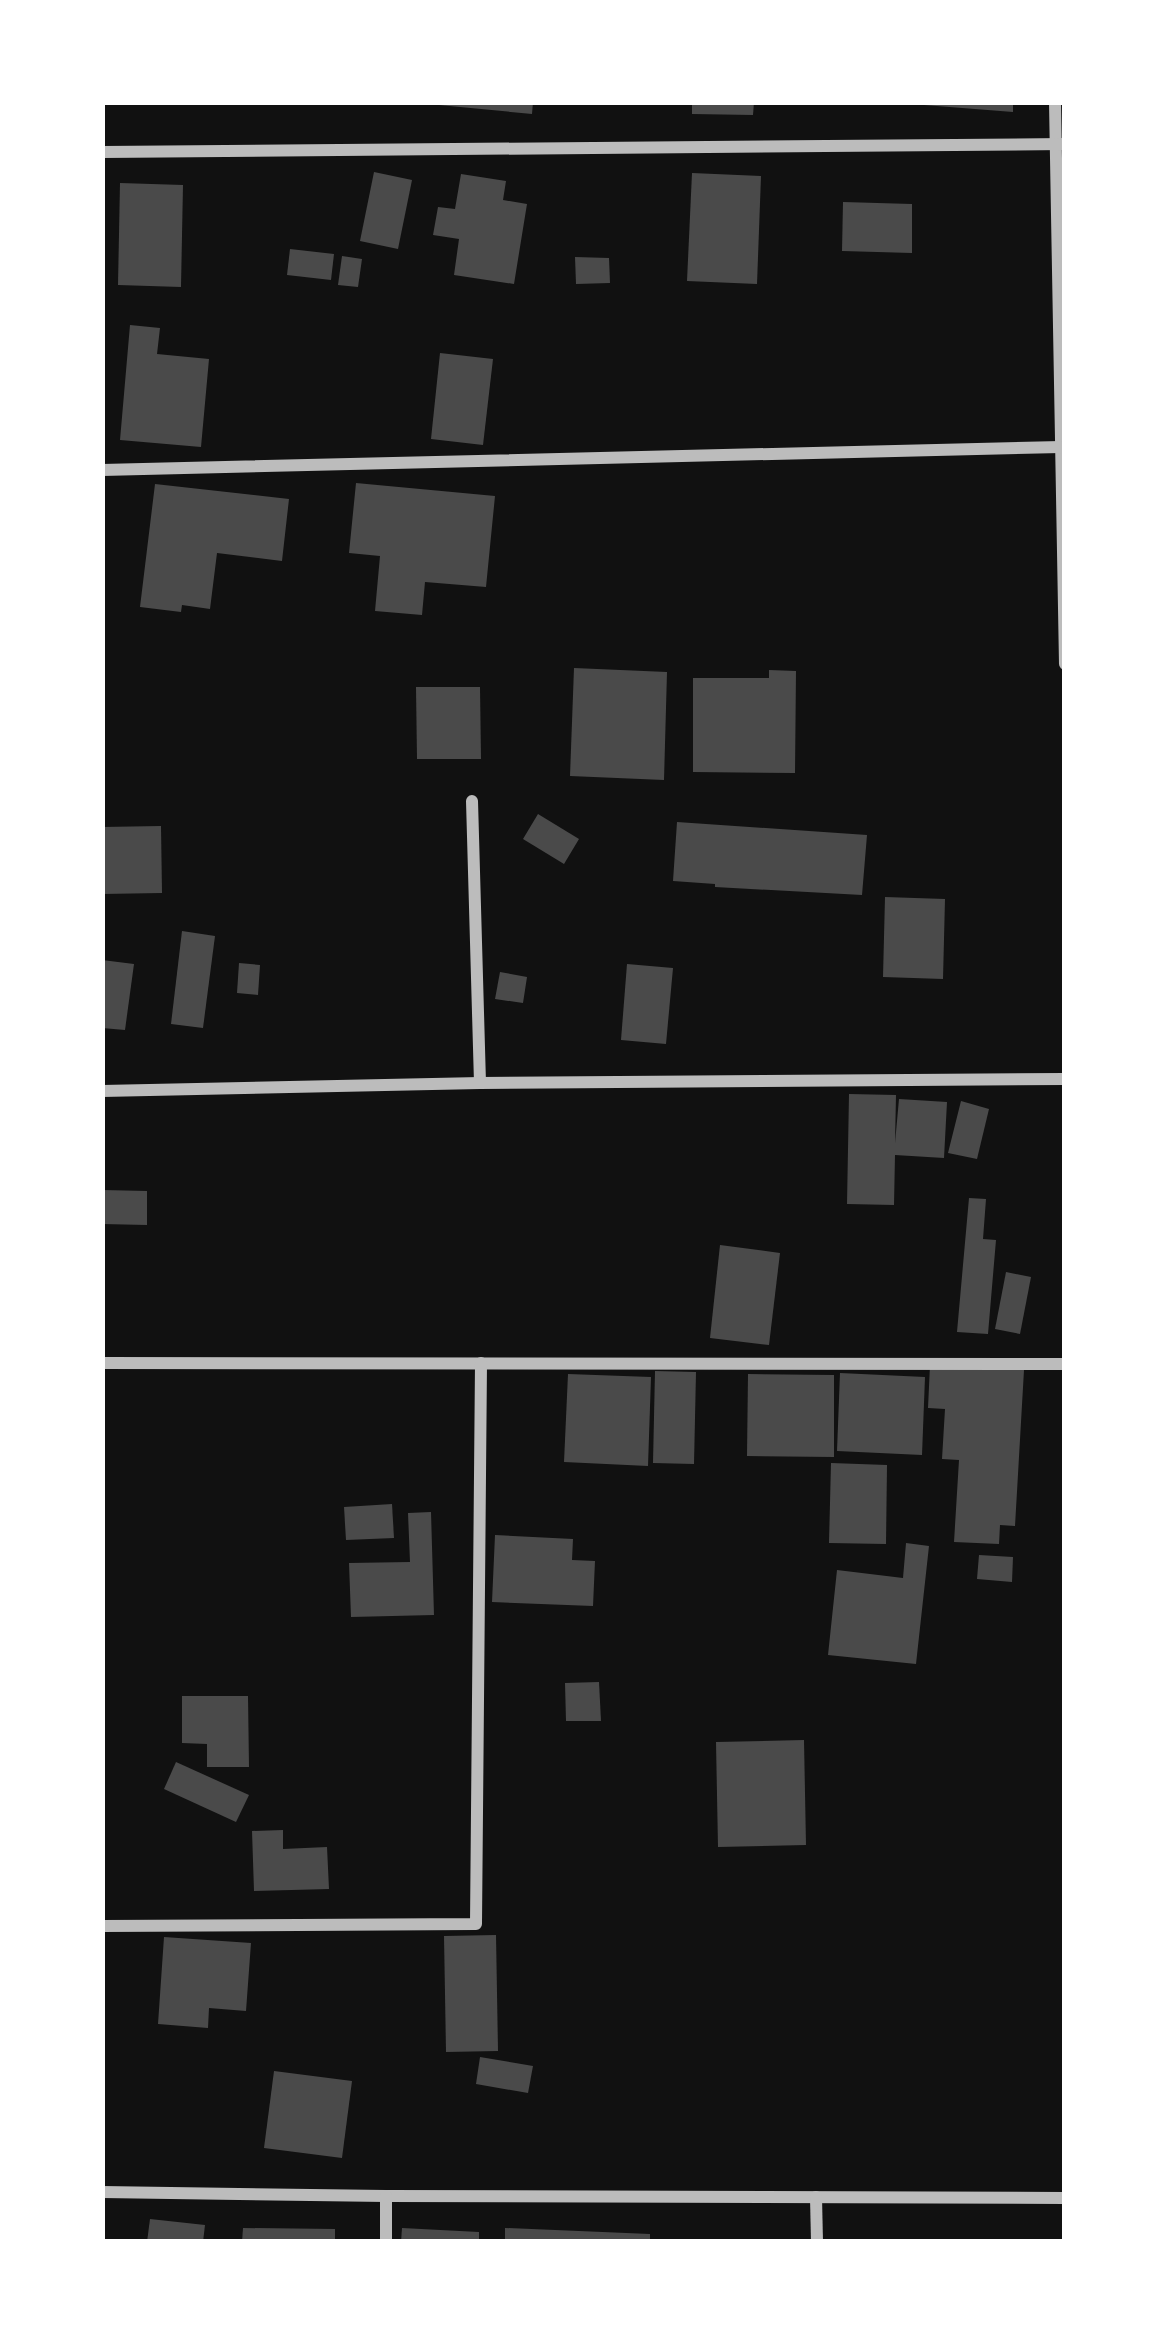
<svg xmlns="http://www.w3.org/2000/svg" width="1167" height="2344" viewBox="0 0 1167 2344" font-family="Figtree,sans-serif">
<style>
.building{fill:#4a4a4a}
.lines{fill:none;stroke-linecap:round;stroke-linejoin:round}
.minor{stroke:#bcbcbc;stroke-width:12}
</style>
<rect width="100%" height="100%" fill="#111"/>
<!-- building -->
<g class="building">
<path d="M439 102H533L532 114 439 105Z"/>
<path d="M692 102H754L753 115 692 114Z"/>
<path d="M924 102H1013V112L924 105Z"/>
<path d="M374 172 412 180 398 249 360 241Z"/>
<path d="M692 173 761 176 757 284 687 281Z"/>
<path d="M461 174 506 181 503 200 527 204 514 284 454 275 459 239 433 235 438 207 455 209Z"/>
<path d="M120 183 183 185 181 287 118 285Z"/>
<path d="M843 202 912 204V253L842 251Z"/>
<path d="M290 249 334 254 331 280 287 275Z"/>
<path d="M342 256 362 259 358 287 338 285Z"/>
<path d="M575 257 609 258 610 283 576 284Z"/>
<path d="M130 325 160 328 157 354 209 359 201 447 120 440Z"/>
<path d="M440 353 493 359 483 445 431 439Z"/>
<path d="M356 483 495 496 486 587 425 582 422 615 375 611 380 556 349 553Z"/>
<path d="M155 484 289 499 282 561 217 553 210 609 182 605 181 612 140 607Z"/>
<path d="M574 668 667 672 664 780 570 776Z"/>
<path d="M769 670 796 671 795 773 693 772V678H769Z"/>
<path d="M416 687H480L481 759H417Z"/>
<path d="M538 814 579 839 564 864 523 839Z"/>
<path d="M677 822 867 835 862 895 715 887V884L673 881Z"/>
<path d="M161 826 162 893 102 894V827Z"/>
<path d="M885 897 945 899 943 979 883 977Z"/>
<path d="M182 931 215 936 203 1028 171 1024Z"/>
<path d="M102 960 134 964 125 1030 102 1028Z"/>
<path d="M239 963 260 965 258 995 237 993Z"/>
<path d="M627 964 673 968 666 1044 621 1040Z"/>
<path d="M500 972 527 977 523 1003 495 999Z"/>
<path d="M849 1094 896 1095 895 1143 899 1099 947 1102 944 1158 895 1155 894 1205 847 1204Z"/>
<path d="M961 1101 989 1109 977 1159 948 1153Z"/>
<path d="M102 1190 147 1191V1225L102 1224Z"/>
<path d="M969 1198 986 1199 983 1239 996 1240 988 1334 957 1332Z"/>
<path d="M720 1245 780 1253 769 1345 710 1338Z"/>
<path d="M1006 1272 1031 1277 1020 1334 995 1329Z"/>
<path d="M930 1365 1024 1370 1015 1526 1000 1525 999 1544 954 1542 959 1460 942 1459 945 1409 928 1408Z"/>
<path d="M655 1371 696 1372 694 1464 653 1463Z"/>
<path d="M840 1373 925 1377 922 1455 837 1451Z"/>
<path d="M568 1374 651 1377 648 1466 564 1462Z"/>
<path d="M748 1374 834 1375V1457L747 1456Z"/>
<path d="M831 1463 887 1465 886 1544 829 1543Z"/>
<path d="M392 1504 394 1538 346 1540 344 1507Z"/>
<path d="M431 1512 434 1615 351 1617 349 1563 410 1562 408 1513Z"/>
<path d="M495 1535 573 1539 572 1560 595 1561 593 1606 492 1602Z"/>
<path d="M906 1543 929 1546 916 1664 828 1655 837 1570 903 1578Z"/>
<path d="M979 1555 1013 1557 1012 1582 977 1579Z"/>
<path d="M599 1682 601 1721H566L565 1683Z"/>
<path d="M182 1696H248L249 1767H207V1744L182 1743Z"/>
<path d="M804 1740 806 1845 718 1847 716 1742Z"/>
<path d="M176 1762 249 1795 236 1822 164 1789Z"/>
<path d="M283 1830V1849L327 1847 329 1889 254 1891 252 1831Z"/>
<path d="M496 1935 498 2051 446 2052 444 1936Z"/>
<path d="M164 1937 251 1943 246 2011 209 2008 208 2028 158 2024Z"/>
<path d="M480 2057 533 2066 528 2093 476 2084Z"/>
<path d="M274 2071 352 2081 342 2158 264 2148Z"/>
<path d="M150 2219 205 2225 203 2242H147Z"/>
<path d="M243 2228 335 2229V2242H242Z"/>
<path d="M402 2228 479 2232V2242H401Z"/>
<path d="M505 2228 650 2234V2242H505Z"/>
</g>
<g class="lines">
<!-- minor -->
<g class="minor">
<path d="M1055 102 1065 664"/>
<path d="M102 152 1065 144"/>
<path d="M102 470 1061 447"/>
<path d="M472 801 480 1083"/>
<path d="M102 1091 480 1083 1065 1079"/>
<path d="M102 1363 1065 1364"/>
<path d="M102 1926 476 1924 481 1363"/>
<path d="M102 2192 386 2196 1065 2198"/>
<path d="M816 2197 817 2242"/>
<path d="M386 2242V2196"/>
</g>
</g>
<!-- border -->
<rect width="1167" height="2344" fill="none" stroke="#ffffff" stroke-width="210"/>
</svg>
